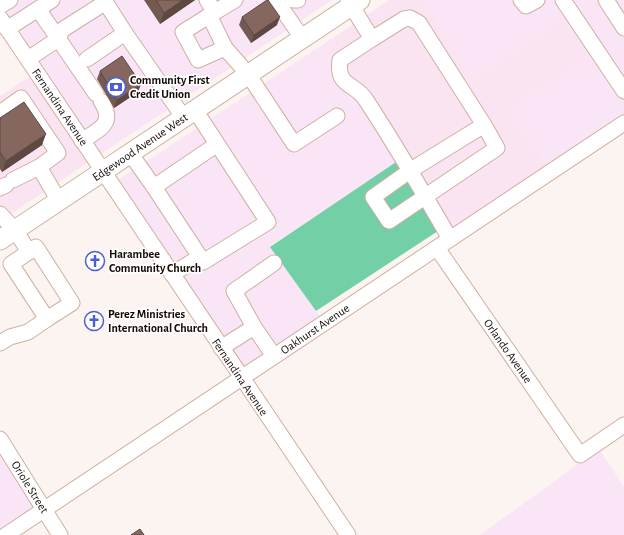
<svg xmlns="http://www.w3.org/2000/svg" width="624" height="535" viewBox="0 0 624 535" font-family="'Alegreya Sans',sans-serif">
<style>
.commercial{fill:#f9e5f5}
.industrial{fill:#fae4f2}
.forest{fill:#72cfa6}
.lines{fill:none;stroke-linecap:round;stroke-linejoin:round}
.minor-casing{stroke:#ceb0a1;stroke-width:17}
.major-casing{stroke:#ceb0a1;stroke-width:21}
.minor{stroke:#fff;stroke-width:15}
.major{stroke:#fff;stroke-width:19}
.wall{fill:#725952}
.shaded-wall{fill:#5d4842}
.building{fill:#85675f;stroke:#5d4842}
.labels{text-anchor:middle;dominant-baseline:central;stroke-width:3.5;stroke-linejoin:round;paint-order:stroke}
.poi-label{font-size:12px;font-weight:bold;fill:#140a06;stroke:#fff;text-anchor:start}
.street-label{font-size:12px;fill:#140a06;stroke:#fff}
</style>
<rect width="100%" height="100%" fill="#fbf4f1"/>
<!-- commercial -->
<g class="commercial">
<path d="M20 0H332L98 156 1 13Z"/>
<path d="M424 0H624V128L554 175 512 110 594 58 564 15 473 75Z"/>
<path d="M322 45 399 160 270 246 328 328 240 386 105 189Z"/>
<path d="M599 449 624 487V535H480Z"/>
<path d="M0 450 42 517 0 535Z"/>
</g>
<!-- industrial -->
<g class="industrial">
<path d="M389 0H424L473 75 564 15 594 58 512 110 554 175 454 242 322 45Z"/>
<path d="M40 70 98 156 0 221V96Z"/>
</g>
<!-- forest -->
<path class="forest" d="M399 160 444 227 316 311 270 247Z"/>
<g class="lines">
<defs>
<g id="minor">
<path d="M207 0 215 12 183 32 198 60 225 48 248 74 294 144 337 116"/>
<path d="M276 0 302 38"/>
<path d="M293 0H298"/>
<path d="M348 0 372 39 340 60C336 88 355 82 366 100 396 146 423 192 450 239"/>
<path d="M521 0 526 6 537 0"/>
<path d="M563 0 624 91"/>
<path d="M606 0 624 28"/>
<path d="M0 6 10 0"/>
<path d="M38 9 96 94"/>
<path d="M215 12 235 0"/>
<path d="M209 15 225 48"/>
<path d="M0 18 348 535"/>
<path d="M7 29 52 0"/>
<path d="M125 33 184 118"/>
<path d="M372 39 404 19 410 18 419 23 484 125 411 170 373 197 389 221 497 148 484 125"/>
<path d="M28 59 58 39 62 30 106 2"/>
<path d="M87 59 125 33 104 0"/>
<path d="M195 110 268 222 203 262 200 257"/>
<path d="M0 113 21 98 58 153 39 167 13 180"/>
<path d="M82 141C99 129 116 124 101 101"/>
<path d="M130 153 154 187"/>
<path d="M39 167 59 201"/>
<path d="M0 188 6 185"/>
<path d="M0 214 15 230 29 252"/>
<path d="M36 247 72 303 47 319 11 264Z"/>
<path d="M437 248 580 455 624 425"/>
<path d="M274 263 234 291 254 327 274 356"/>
<path d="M172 274 200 257 154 187 216 145"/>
<path d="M0 343 10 337 28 332 47 319"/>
<path d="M221 348 254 327"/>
<path d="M0 439 60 535"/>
<path d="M6 535 624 123"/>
</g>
<path id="major" d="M0 240 360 0"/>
</defs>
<!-- minor casing -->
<use href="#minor" class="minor-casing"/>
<!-- major casing -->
<use href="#major" class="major-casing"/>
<!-- minor -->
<use href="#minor" class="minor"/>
<!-- major -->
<use href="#major" class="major"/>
</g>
<!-- wall -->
<g class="wall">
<path d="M144 0H195L160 24Z"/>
<path d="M242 17 277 25 251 43 239 25Z"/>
<path d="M100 71 138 92 114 108 97 79Z"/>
<path d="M0 118 42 145 2 172 0 169Z"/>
</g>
<!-- shaded-wall -->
<g class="shaded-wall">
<path d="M183 0H195L160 24 164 13Z"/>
<path d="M280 17 277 25 251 43 254 35Z"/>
<path d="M141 84 138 92 114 108 117 100Z"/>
<path d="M46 134 42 145 2 172 6 161Z"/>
</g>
<!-- building -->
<g class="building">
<path d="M156 0H183L164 13Z"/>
<path d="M267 0H268L280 17 254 35 242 17Z"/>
<path d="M122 56 141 84 117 100 100 71Z"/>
<path d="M24 102 46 134 6 161 0 152V118Z"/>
<path d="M140 529 144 535H131Z"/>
</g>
<!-- icons -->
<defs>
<symbol id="bank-ring" viewBox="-11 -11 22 22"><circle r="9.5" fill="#fff" stroke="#4c5ed3" stroke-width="1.5"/><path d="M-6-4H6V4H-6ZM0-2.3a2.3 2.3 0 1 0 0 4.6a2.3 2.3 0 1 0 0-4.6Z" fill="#4c5ed3"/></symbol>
<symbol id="church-ring" viewBox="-11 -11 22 22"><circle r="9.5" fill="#fff" stroke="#4c5ed3" stroke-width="1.5"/><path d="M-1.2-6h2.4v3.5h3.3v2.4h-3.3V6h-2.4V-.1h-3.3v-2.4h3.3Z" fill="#4c5ed3"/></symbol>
</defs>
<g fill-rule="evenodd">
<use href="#bank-ring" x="105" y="76" width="22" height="22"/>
<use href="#church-ring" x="84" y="250" width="22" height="22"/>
<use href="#church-ring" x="83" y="310" width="22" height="22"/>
</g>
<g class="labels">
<!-- poi labels -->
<g class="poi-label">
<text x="130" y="80">Community First<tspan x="130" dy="14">Credit Union</tspan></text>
<text x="109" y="254">Harambee<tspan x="109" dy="14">Community Church</tspan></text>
<text x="108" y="314">Perez Ministries<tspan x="108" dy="14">International Church</tspan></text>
</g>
<!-- street labels -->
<g class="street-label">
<text transform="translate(60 107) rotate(56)">Fernandina Avenue</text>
<text transform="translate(140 147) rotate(-34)">Edgewood Avenue West</text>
<text transform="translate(315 329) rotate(-34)">Oakhurst Avenue</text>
<text transform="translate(508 351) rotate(55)">Orlando Avenue</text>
<text transform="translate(240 377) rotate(56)">Fernandina Avenue</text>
<text transform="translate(30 487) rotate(58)">Oriole Street</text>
</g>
</g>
</svg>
